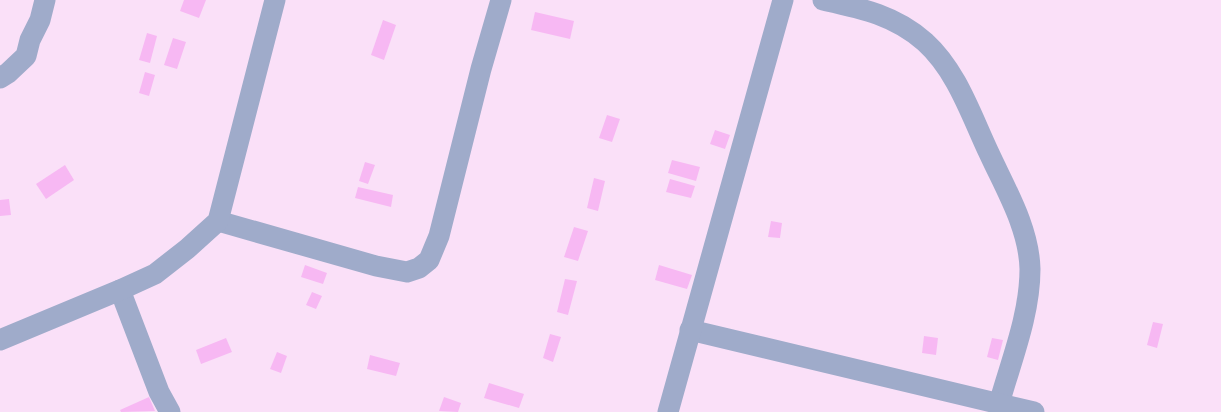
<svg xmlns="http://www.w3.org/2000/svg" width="1221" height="412" viewBox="0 0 1221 412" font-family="Cabin,sans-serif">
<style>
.building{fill:#f7b8f3}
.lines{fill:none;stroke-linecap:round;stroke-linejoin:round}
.minor{stroke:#9fabca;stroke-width:21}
</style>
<rect width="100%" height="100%" fill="#fae0f8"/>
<!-- building -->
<g class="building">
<path d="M184 0H206L199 18 180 11Z"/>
<path d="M535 12 574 21 570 39 531 30Z"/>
<path d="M383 20 396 25 384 60 371 55Z"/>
<path d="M147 33 157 36 150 63 139 60Z"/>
<path d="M173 38 186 42 177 69 164 65Z"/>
<path d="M145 72 155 75 149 96 139 93Z"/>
<path d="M607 115 620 119 612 142 599 138Z"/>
<path d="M715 130 730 135 725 149 710 144Z"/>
<path d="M672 160 700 167 696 181 668 173Z"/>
<path d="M365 162 375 165 368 184 359 181Z"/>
<path d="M65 165 74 180 46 199 36 184Z"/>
<path d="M594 178 605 181 598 211 587 208Z"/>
<path d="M670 179 695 186 691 198 666 192Z"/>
<path d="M358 187 393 195 391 207 355 198Z"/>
<path d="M9 199 11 215 0 216V200Z"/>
<path d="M771 221 782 223 780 238 768 237Z"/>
<path d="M574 227 588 231 578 261 564 257Z"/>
<path d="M305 265 327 273 323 284 301 277Z"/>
<path d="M659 265 692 275 687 289 655 280Z"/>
<path d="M565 279 577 281 568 315 557 312Z"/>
<path d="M312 292 322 296 316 309 306 305Z"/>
<path d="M1153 322 1163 324 1157 348 1147 345Z"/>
<path d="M550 334 561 337 553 362 543 358Z"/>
<path d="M924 336 938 338 936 355 922 353Z"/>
<path d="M226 338 232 352 201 364 196 350Z"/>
<path d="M992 338 1003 340 998 360 987 357Z"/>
<path d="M277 352 287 356 281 373 270 369Z"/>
<path d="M370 355 400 363 396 376 367 369Z"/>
<path d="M489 383 524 394 519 408 484 398Z"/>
<path d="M149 397 155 411 121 412 120 410Z"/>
<path d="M444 397 461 403 458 412 439 411Z"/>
</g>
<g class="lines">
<!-- minor -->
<g class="minor">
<path d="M823 0C860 8 895 15 925 42 957 71 971 115 989 153 1006 190 1029 228 1030 269 1030 315 1011 361 999 404"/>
<path d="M0 78 8 73 26 56 30 40 40 20 45 0"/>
<path d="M218 221 376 266 407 272 419 268 429 260 439 236 481 69 501 0"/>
<path d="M120 290 159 392 170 412"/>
<path d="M690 330 1034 412"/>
<path d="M0 340 120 290 155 274 187 249 218 221 275 0"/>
<path d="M668 412 783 0"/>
</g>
</g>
</svg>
